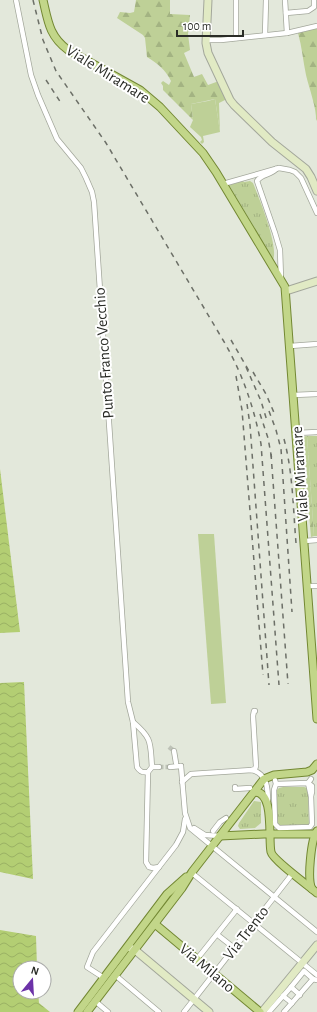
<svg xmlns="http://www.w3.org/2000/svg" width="317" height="1012" viewBox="0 0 317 1012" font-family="'Alegreya Sans',sans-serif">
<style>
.grass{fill:#bed097}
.forest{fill:url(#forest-firs)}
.park{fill:url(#park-tufts)}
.water{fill:url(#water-waves)}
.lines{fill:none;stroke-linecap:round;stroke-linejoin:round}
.street-tunnel{stroke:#bec2b7;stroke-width:4.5;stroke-dasharray:4.5 2;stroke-linecap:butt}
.street-casing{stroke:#a3a79b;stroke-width:6}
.secondary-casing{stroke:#a3a79b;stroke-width:9}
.primary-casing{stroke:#738833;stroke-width:9}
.street{stroke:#fff;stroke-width:4.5}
.secondary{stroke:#e1eac4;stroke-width:7}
.primary{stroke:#c2d689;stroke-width:7}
.rail{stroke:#6c6f67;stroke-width:1.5;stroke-dasharray:5 5;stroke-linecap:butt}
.labels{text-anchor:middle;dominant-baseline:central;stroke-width:4;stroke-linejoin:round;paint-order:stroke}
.street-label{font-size:16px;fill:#2a2c27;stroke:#fff}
</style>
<defs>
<pattern id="forest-firs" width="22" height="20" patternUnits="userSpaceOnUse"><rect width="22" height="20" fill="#bed097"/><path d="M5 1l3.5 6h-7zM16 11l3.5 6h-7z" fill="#a3b382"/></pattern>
<pattern id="park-tufts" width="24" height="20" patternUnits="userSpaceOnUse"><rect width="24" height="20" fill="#bed097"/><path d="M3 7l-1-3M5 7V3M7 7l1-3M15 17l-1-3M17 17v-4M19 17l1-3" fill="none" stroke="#a3b382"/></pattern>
<pattern id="water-waves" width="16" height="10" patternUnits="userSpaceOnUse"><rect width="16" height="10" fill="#b3ce73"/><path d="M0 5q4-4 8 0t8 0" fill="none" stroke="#9ab164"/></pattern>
</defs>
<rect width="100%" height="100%" fill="#e3e8db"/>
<!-- grass -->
<g class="grass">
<path d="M215 99 220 132 203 136 204 142 202 144 200 142 202 140 201 137 190 127 193 120 191 104 208 101Z"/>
<path d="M198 534H214L226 703 211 704Z"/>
</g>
<!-- forest -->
<g class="forest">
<path d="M136 0H170V14L190 15 188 34 190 50 184 53 194 77 202 74 208 85 219 81 227 99 219 103 220 132 215 99 191 104 193 120 163 90V86L161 83 163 81 169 85 171 81C165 69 158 64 147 57L145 38 143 35 117 18 120 12 130 13 134 12Z"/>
<path d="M317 28V119L316 121C317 109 309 88 306 75 303 61 302 47 298 33Z"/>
<path d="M307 436 314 536 311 537 302 437Z"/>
</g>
<!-- park -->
<g class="park">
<path d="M243 181 244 182 250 181 253 183C259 198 279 246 273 260L229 185Z"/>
<path d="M307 436H317V536H314Z"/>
<path d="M283 787H304L307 788 308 791 309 826 282 827 277 823 276 791 279 788Z"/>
<path d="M254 801 261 802V823L255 828 240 829 238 826 239 823Z"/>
</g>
<!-- water -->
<g class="water">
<path d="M0 469 20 632 0 633Z"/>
<path d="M24 682 33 879 0 872V683Z"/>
<path d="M0 930 36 936 37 968H20V992H38L39 1003 50 1012H0Z"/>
</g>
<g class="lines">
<!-- street-tunnel -->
<g class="street-tunnel">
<path d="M169 747 174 751"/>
<path d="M159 767H170"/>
</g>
<defs>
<g id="street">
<path d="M16 0 31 75 38 95 57 139 81 168 86 178 92 192 94 202 128 702 133 722 137 767C140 772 143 773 148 772"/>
<path d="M236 0V38"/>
<path d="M285 0 287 33"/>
<path d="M286 13 308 11 314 7V0"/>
<path d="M265 35 266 0"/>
<path d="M206 40H221L287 33 317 26"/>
<path d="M276 169C271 175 261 174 257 181L275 233 280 250 281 279"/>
<path d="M223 184 279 168 290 170 295 172 301 178 317 213"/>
<path d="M290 346 317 344"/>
<path d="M294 395 317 394"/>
<path d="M297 433 317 432"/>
<path d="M305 541 317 540"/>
<path d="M308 586H317"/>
<path d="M133 722C153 739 150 743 152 767L148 772 146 862 149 867 153 868 159 867"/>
<path d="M174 751 176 763"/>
<path d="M181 766 185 813 190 828 317 932"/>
<path d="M152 767H159"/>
<path d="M170 767 181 766"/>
<path d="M252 770 255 769 256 766 253 716 254 711H255"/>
<path d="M275 780 276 784 308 783 312 786V792L311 796 312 824 310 827 279 828 275 824 274 790 276 784"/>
<path d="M182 782 191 774 252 770C268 774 268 790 268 803"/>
<path d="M235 787V789L250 788"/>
<path d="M311 796 308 783 311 779"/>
<path d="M194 828 205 835 220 836"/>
<path d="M213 831 220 822 226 818"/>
<path d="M192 873 317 975"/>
<path d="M219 936 233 947"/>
<path d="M197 959 237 909"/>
<path d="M115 975 159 1012"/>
<path d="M104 978 87 967 93 952 176 845 183 832 185 819"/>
<path d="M300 995 291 987 304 971 313 979"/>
<path d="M283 996 292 1003"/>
<path d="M95 1001 108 1012"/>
<path d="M184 1012 293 873"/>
<path d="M269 1012 291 987"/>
<path d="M284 1012 313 979 317 980"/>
</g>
<g id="secondary">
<path d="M208 0 206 43 208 53 230 100 234 105 272 142 306 169 311 177 317 191"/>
<path d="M286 291 317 281"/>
<path d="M130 948 135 950 209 1012"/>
<path d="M262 1012 317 945"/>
</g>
<g id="primary">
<path d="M43 0C48 21 49 36 68 50L140 90 160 107 188 137 203 153 216 172 285 287 317 719"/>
<path d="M254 792C275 790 268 839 271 852 273 860 309 886 317 893"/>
<path d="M220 836 264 834H315"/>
<path d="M312 889C307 880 311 839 317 831"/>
<path d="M155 924 260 1012"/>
<path d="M78 1012 167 894 186 877"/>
<path d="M87 1012 182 888 192 872 264 779 274 775 307 772 312 770 317 764"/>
</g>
</defs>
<!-- street casing -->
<use href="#street" class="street-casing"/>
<!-- secondary casing -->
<use href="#secondary" class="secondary-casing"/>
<!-- primary casing -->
<use href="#primary" class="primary-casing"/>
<!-- street -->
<use href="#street" class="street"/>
<!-- secondary -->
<use href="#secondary" class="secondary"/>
<!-- primary -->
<use href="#primary" class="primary"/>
<!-- rail -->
<g class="rail">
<path d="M33 0 43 40 56 71 106 143 223 340C242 372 254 407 261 444L279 685"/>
<path d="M46 80 61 103"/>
<path d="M231 340 249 371"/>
<path d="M246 367 261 401 267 421"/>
<path d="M253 372 266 394 275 415"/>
<path d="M236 376 242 410 263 675"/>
<path d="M247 404 250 425 269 685"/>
<path d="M269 411 276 430 281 449 292 612"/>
<path d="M260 414 268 438 272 460"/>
<path d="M284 439C293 473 293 508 296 543"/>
<path d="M271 454 288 684"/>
</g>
</g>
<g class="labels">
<!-- street labels -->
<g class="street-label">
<text transform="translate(108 74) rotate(32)">Viale Miramare</text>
<text transform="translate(104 353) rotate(-94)">Punto Franco Vecchio</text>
<text transform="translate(300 474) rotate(-94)">Viale Miramare</text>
<text transform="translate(246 933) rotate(-52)">Via Trento</text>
<text transform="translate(207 968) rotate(40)">Via Milano</text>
</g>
</g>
<!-- north arrow -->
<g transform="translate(32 980) rotate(18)"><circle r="19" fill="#ffffff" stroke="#aaaba9"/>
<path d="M0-3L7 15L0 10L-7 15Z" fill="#6c32a8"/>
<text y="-6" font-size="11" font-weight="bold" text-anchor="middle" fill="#2a2c27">N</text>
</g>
<!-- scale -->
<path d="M177 30v6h66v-6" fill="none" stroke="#2a2c27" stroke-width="2"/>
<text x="183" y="30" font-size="12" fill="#2a2c27" stroke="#ffffff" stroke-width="3" paint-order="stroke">100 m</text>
</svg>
